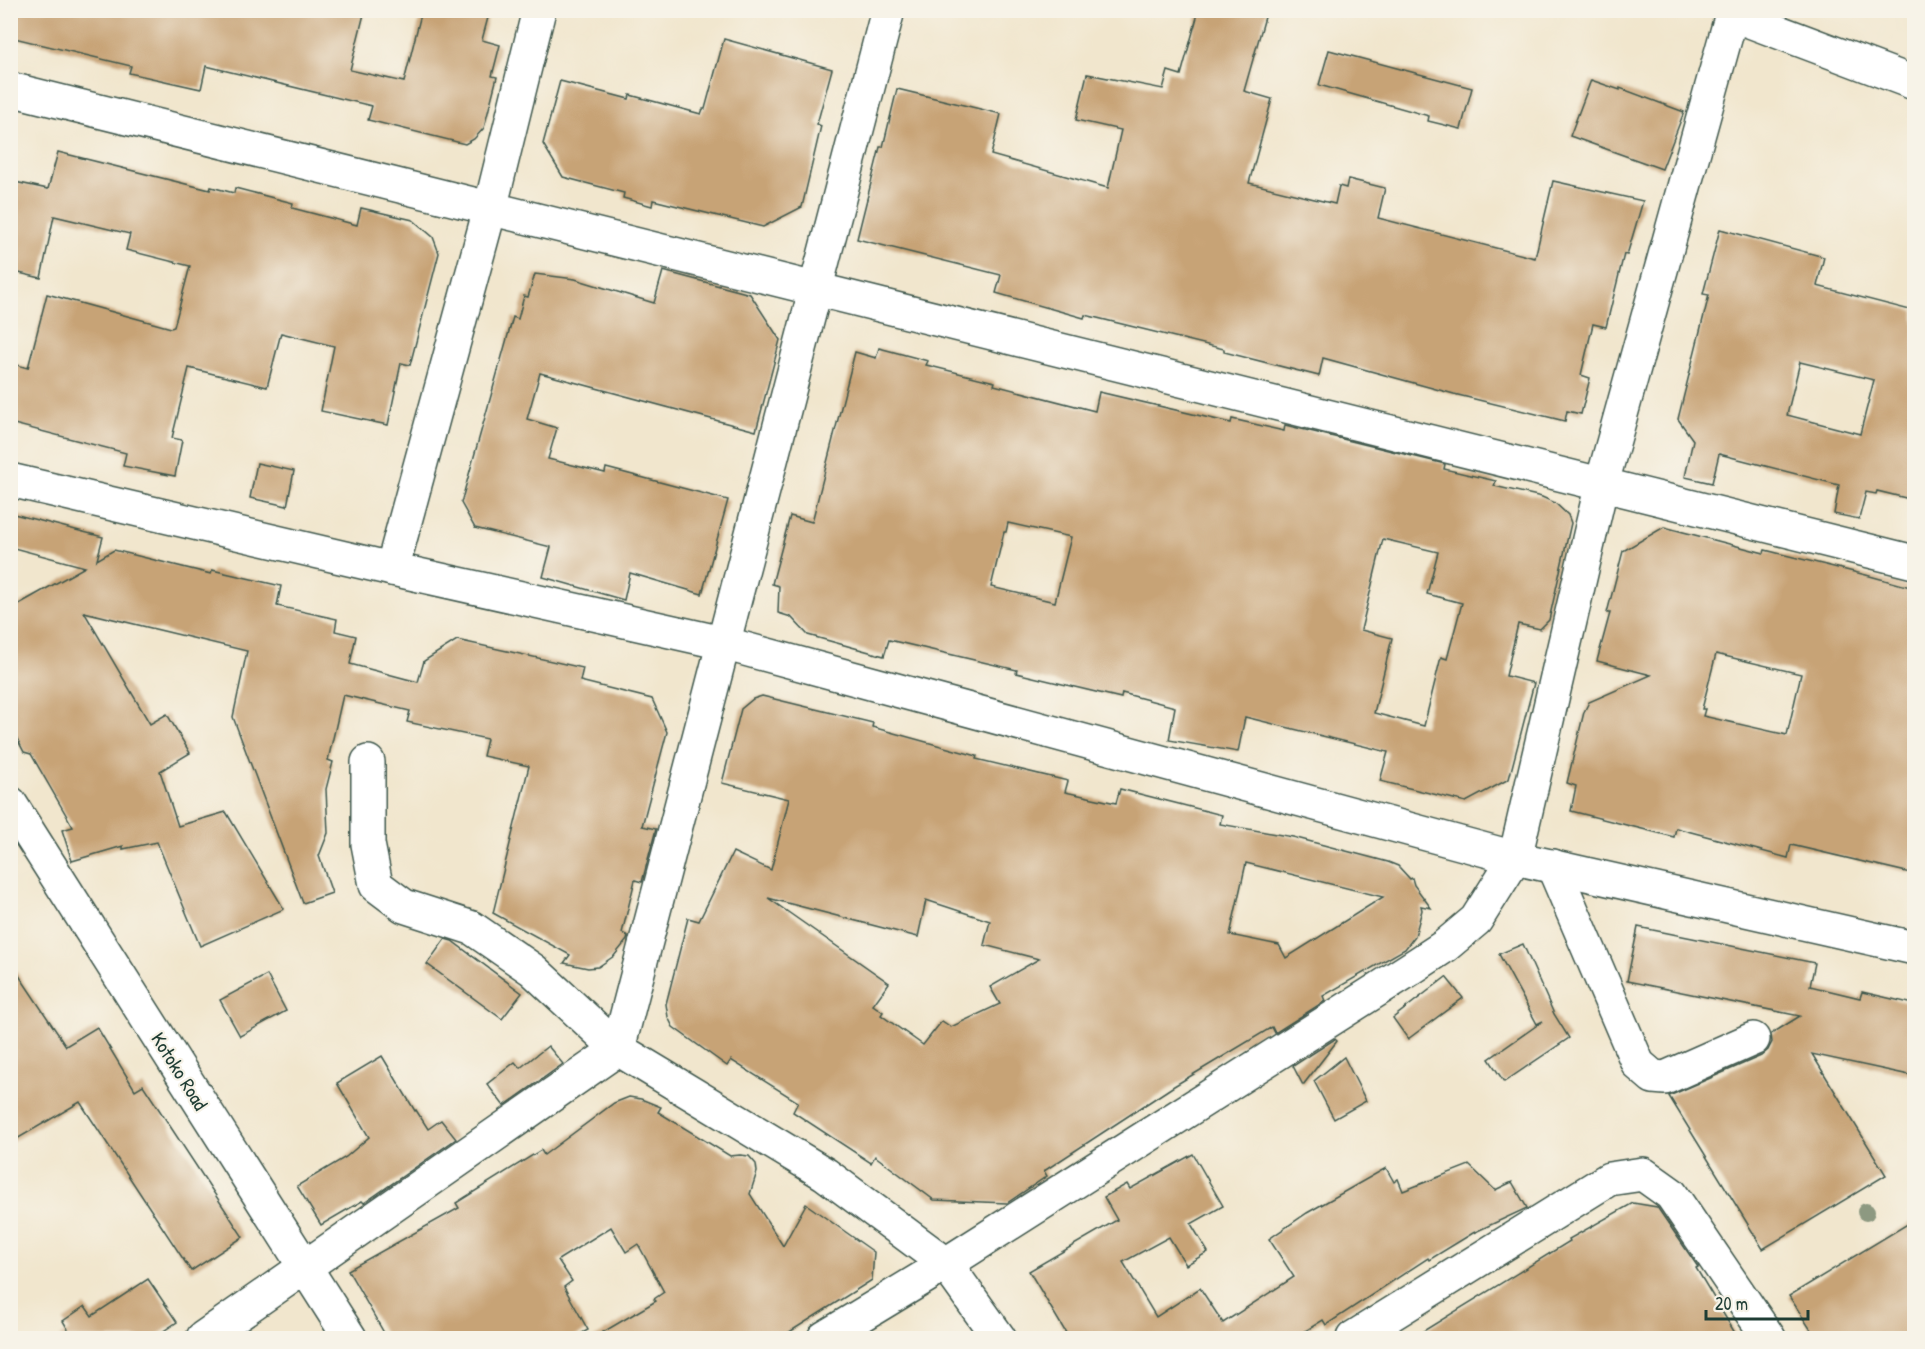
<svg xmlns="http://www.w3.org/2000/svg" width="1925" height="1349" viewBox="0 0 1925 1349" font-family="'Patrick Hand',sans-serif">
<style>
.building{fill:#c7a376;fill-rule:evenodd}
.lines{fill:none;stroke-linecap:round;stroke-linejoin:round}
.minor-casing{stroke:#3e564b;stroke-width:36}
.minor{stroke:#fff;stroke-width:33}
.tree{fill:#8d9981}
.labels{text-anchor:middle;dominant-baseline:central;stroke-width:4.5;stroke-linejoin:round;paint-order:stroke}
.street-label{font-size:20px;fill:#1f3d34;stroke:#f7f3e8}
</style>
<rect width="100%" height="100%" fill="#f7f3e8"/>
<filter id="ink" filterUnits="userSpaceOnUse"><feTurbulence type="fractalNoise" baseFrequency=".0167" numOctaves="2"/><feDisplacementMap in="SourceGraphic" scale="12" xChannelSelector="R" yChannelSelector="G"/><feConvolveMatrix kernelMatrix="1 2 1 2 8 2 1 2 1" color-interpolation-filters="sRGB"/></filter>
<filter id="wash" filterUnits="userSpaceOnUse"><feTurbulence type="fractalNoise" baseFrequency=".008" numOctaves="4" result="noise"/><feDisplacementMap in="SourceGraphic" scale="24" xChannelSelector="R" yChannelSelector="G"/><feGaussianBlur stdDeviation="1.35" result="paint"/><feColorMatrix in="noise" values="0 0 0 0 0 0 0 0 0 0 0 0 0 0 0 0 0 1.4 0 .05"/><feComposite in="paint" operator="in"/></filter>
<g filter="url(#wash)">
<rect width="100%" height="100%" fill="#f1e6cd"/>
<g id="blocks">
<!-- building -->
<g class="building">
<path d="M10 10H365L350 70 404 82 422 10H490L482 40 500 45 492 76 497 77 484 128 474 139 465 144 368 120 372 106 206 66 201 89 129 73 131 66 10 37Z"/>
<path d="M1199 10H1267L1244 91 1272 99 1249 183 1335 204 1339 186 1346 188 1348 179 1385 188 1378 218 1535 258 1553 181 1643 201 1627 255 1624 254 1606 327 1593 324 1581 375 1590 378 1581 414 1567 411 1565 421 1454 394 1323 358 1319 376 1224 352V349L1085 315 1084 318 996 293 1001 275 857 239 880 147H883L897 89 1001 114 991 155 1108 188 1121 130 1076 120 1087 74 1163 89 1168 71 1181 75Z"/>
<path d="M724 39 832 69 817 124 821 126 802 207 763 227 653 200 652 206 623 198 624 193 563 177 543 144 560 81 629 99 630 95 701 114 703 109H705Z"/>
<path d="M1329 50 1472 88 1461 129 1428 121 1429 116 1319 85Z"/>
<path d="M1591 80 1620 90V88L1684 112 1662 169 1570 136Z"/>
<path d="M58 152 210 190 211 187 234 193 235 188 293 203 292 208 357 225 361 208 413 220 433 237 439 253 410 365 401 363 388 425 321 411 334 346 281 333 267 387 189 368 172 438 182 440 175 476 123 466 126 453 10 423V363L28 368 47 294 171 328 174 327 190 266 126 250 130 234 54 216 41 278 10 271V181L48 189Z"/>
<path d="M1720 229 1824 257 1817 286 1914 311V500L1877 491 1876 494 1866 492 1859 519 1834 514 1839 485 1719 454 1712 483 1685 477 1693 440 1678 419 1709 295 1703 294ZM1800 362 1874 380 1860 434 1787 415Z"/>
<path d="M663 271 750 294 780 340 756 431 540 373 527 419 557 428 548 459 605 473 606 468 728 500 702 594 630 573 624 600 543 577 551 547 475 528 461 503 513 317 518 319 524 296 528 297 535 274 575 279 654 303Z"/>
<path d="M879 348 928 361 926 365 995 382 994 385 1095 411 1099 392 1231 423 1232 419 1284 431 1285 425 1445 464 1444 469 1496 481 1494 486 1542 497 1555 503 1568 515 1571 523 1549 620 1540 629 1518 624 1506 676 1534 683 1509 779 1466 802 1380 781 1388 752 1245 717 1238 752 1169 740 1175 707 1122 693 1121 698 1016 673 1017 670 889 640 884 656 808 635 791 617 778 613 779 586 772 584 790 516 812 522 855 352 876 358ZM1008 523 1071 537 1055 602 991 587 1004 532H1006ZM1383 539 1438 552 1427 594 1462 603 1447 659 1441 657 1424 726 1374 713 1392 638 1361 630Z"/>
<path d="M257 463 294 471 287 506 250 498Z"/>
<path d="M10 513 103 537 97 560 114 550 211 574 212 570 281 586 277 606 337 619 335 631 356 636 350 664 418 682 424 661 457 640 583 668 580 681 652 699 667 732 642 826 656 829 642 882 635 880 622 933 628 936 627 940 614 956 598 967 588 968 564 963 570 955 493 913 529 766 483 756 487 739 407 722 410 711 343 695 328 760 333 762 326 789 328 833 319 856 332 893 303 903 233 717 247 651 84 612 150 724 167 714 190 753 160 771 178 826 226 812 284 909 200 946 157 842 123 849V846L72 861 62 830 73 827 31 754 24 752 10 725V609L85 567 10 547Z"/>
<path d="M1664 527 1764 553 1765 550 1866 575 1914 588V856L1911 873 1791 845 1788 858 1676 828 1674 837 1571 811 1576 786 1567 783 1584 712 1589 702 1651 675 1597 661 1610 613H1607L1623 551ZM1716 654 1801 674 1787 735 1703 716 1705 709H1702Z"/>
<path d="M762 696 873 723 872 727 977 756 976 759 1068 781 1065 792 1116 803 1120 789 1222 815 1220 824 1293 837 1388 862 1398 866 1410 879 1412 878 1414 885 1431 908 1421 906 1422 910 1415 936 1405 949 1323 996 1325 1001 1275 1033 1272 1027 1174 1086 1044 1171 1047 1176 1007 1203 934 1200 875 1156 871 1163 793 1112 798 1102 731 1060 727 1066 673 1027 668 1017 666 1004 688 918 699 921 733 852 771 870 789 799 722 783 741 709 753 699ZM1246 863 1383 897 1286 958 1279 945 1230 935ZM768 898 918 937 926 900 990 921 984 945 1039 959 990 987 1000 1004 951 1027 942 1021 923 1045 881 1015 883 1012 873 1005 889 983Z"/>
<path d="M1638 927 1815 963 1810 986 1860 998 1862 992 1914 1004V1076L1812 1054 1886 1175 1763 1249 1669 1096 1761 1056 1768 1050 1772 1042 1771 1034 1800 1016 1627 981Z"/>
<path d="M445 939 452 941 522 993 502 1019 427 964Z"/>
<path d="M1523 944 1554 1014 1569 1038 1504 1082 1489 1059 1543 1021 1537 1024 1499 954Z"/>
<path d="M10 962 66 1046 97 1027 135 1090 143 1085 243 1237 191 1271 80 1102 10 1143Z"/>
<path d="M267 975 286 1011 240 1036 220 1000Z"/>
<path d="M1446 977 1463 998 1408 1039 1393 1018Z"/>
<path d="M1335 1039 1337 1041 1303 1085 1293 1066Z"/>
<path d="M548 1046 563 1064 504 1106 487 1084 515 1062 520 1068Z"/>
<path d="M382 1056 415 1111 416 1110 428 1129 441 1120 456 1139 364 1203 362 1201 321 1225 297 1186 346 1157 369 1137 337 1083Z"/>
<path d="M1344 1057 1366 1101 1334 1119 1314 1081Z"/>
<path d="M629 1097 641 1099 661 1107 658 1112 730 1156 740 1155 749 1156 756 1164 757 1172 750 1194 783 1246 806 1204 874 1252 872 1280 780 1338H593L656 1301 654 1299 664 1292 638 1244 626 1252 611 1227 558 1260 572 1281 564 1287 588 1330 573 1338H387L348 1270 459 1208 456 1203 541 1150 544 1155 614 1103Z"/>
<path d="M1193 1154 1223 1206 1191 1224 1208 1252 1186 1265 1169 1237 1123 1262 1156 1317 1200 1288 1223 1323 1294 1277 1269 1239 1307 1213 1386 1168 1394 1182 1398 1179 1403 1191 1469 1165 1495 1190 1512 1182 1527 1208 1473 1233 1429 1260 1428 1258 1326 1325 1323 1320 1294 1338H1069L1029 1271 1117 1220 1104 1197 1127 1184 1130 1189Z"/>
<path d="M1633 1203 1657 1207 1698 1267 1696 1268 1738 1338H1412L1570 1241 1569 1239Z"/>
<path d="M1914 1220V1338H1816L1789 1296Z"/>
<path d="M148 1279 177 1322 153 1338H58L69 1331 63 1321 85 1306 92 1316Z"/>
</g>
</g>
</g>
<g filter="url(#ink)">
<use href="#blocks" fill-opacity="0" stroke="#3e564b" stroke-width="1.5"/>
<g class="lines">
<defs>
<g id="minor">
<path d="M1731 14 1914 83"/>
<path d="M10 89C645 248 1281 400 1914 562"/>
<path d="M10 480 392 569 723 643 1515 858 1914 948"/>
<path d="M392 569 490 209 539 10"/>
<path d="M368 762V844L376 885 404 906 472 928 533 970 618 1049 825 1174 946 1264 999 1338"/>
<path d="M10 803 350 1338"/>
<path d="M1553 866 1638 1064 1653 1077 1665 1078 1753 1039"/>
<path d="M203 1338 618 1049 888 10"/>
<path d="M824 1338 946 1264 1410 969 1445 946 1476 920 1515 858 1602 483 1733 10"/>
<path d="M1353 1338 1609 1179 1643 1174 1671 1194 1769 1338"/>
</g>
</defs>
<!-- minor casing -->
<use href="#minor" class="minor-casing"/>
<!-- minor -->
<use href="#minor" class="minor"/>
</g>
<!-- trees -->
<circle class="tree" cx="1866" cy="1212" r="9"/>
</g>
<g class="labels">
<!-- street labels -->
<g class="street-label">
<text transform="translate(180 1071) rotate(58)">Kotoko Road</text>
</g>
</g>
<!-- margin -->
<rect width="1925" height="1349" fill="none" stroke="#f7f3e8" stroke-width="36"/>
<!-- scale -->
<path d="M1706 1310v9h102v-9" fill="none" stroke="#1f3d34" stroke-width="3"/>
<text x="1715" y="1310" font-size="18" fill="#1f3d34" stroke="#f7f3e8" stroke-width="4.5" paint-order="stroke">20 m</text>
</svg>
